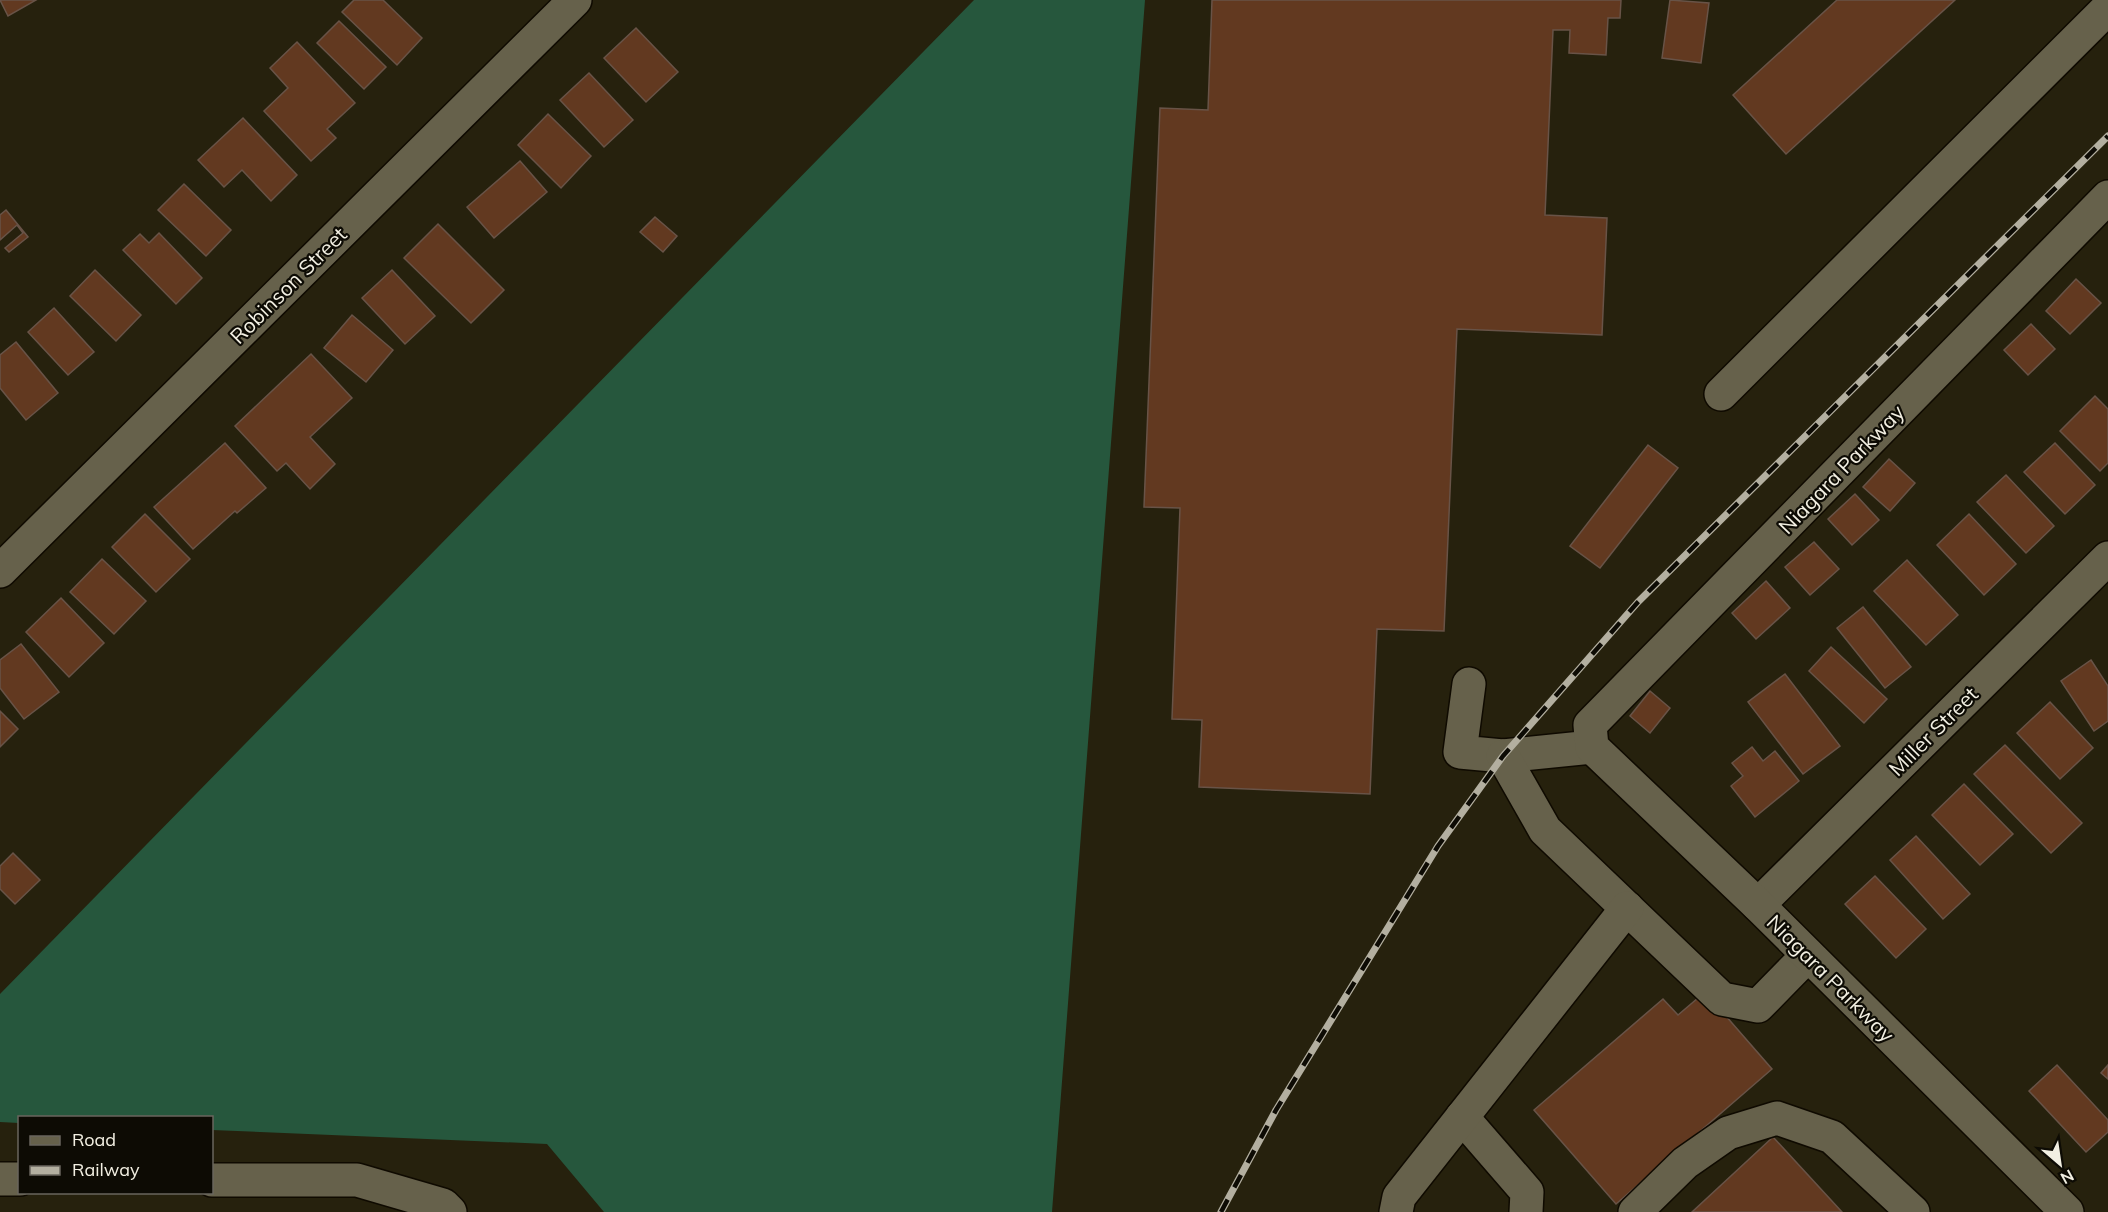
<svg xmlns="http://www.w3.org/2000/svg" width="2108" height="1212" viewBox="0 0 2108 1212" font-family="Mulish,sans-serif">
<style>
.forest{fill:#26573d}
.building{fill:#623920;stroke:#685347;stroke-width:1.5}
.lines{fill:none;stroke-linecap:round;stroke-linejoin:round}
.minor-casing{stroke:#0f0a00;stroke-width:36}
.minor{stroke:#66614b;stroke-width:33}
.rail-casing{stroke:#b3afa0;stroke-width:7}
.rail{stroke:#0d0b04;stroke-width:4.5;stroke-dasharray:14;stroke-linecap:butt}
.labels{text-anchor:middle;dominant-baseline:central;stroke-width:4.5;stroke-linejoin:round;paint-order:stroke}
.street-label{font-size:21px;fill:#f2efe2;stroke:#0d0b04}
</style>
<rect width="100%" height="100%" fill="#26210d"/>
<!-- forest -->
<path class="forest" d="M974 0H1145L1052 1212H604L547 1144 212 1130V1118H20L19 1123 0 1122V994Z"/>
<!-- building -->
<g class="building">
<path d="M0 0H36L8 16Z"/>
<path d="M354 0H383L422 38 397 65 342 12Z"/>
<path d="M1212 0H1621L1620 18H1608L1606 55 1569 53 1570 30H1553L1545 215 1607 218 1602 335 1457 329 1444 631 1377 629 1370 794 1199 787 1202 720 1172 719 1180 508 1144 507 1160 108 1208 110Z"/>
<path d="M1670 0 1709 3 1701 63 1662 58Z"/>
<path d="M1837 0H1955L1786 154 1733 95Z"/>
<path d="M339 21 386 67 364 89 317 43Z"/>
<path d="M636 28 678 72 646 102 604 58Z"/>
<path d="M297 42 355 103 327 129 336 138 311 161 264 111 288 88 270 68Z"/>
<path d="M589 73 633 120 604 147 560 100Z"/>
<path d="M548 114 591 156 561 188 518 145Z"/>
<path d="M243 118 297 175 271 201 242 170 224 187 198 160Z"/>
<path d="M520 161 547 192 494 238 467 207Z"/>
<path d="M184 184 231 230 206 256 158 210Z"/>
<path d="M6 210 28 237 9 252 5 248 23 233 17 225 0 240V215Z"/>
<path d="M655 217 677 236 663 252 640 232Z"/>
<path d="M438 224 504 290 471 323 404 258Z"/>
<path d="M159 233 202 278 176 304 123 250 140 234 149 243Z"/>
<path d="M95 270 141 315 116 341 70 296Z"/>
<path d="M392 270 435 316 405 344 362 298Z"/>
<path d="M2076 279 2101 303 2070 334 2046 311Z"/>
<path d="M54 308 94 352 68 375 28 332Z"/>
<path d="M352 315 393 350 366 382 324 348Z"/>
<path d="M2031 324 2055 349 2028 375 2004 350Z"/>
<path d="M16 342 58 393 26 420 0 388V355Z"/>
<path d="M311 354 352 398 310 437 335 464 310 489 286 463 277 471 235 426Z"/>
<path d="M2095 396 2108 409V463L2100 471 2060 431Z"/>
<path d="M225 443 266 488 237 513 235 511 193 549 154 507Z"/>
<path d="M2055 443 2095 485 2065 514 2024 472Z"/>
<path d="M1648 445 1678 468 1600 568 1570 546Z"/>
<path d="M1889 459 1915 483 1890 511 1863 487Z"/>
<path d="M2006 475 2054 526 2026 553 1977 502Z"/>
<path d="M1855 494 1879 520 1852 545 1828 519Z"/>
<path d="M145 514 190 559 156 592 112 547Z"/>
<path d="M1969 514 2016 564 1984 595 1937 545Z"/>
<path d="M1814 542 1839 569 1810 595 1785 567Z"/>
<path d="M102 559 146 601 114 634 70 592Z"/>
<path d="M1907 560 1958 615 1926 645 1874 591Z"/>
<path d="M1766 581 1790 608 1756 639 1732 613Z"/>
<path d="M61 598 104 643 69 677 26 632Z"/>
<path d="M1863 607 1911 667 1885 688 1837 628Z"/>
<path d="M21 644 59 692 24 719 0 688V660Z"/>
<path d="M1831 647 1887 699 1864 723 1809 671Z"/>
<path d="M2091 660 2108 686V721L2094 731 2061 681Z"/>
<path d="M1785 674 1840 746 1803 774 1748 702Z"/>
<path d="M1650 691 1670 708 1650 733 1630 716Z"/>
<path d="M2050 702 2093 748 2060 779 2017 733Z"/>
<path d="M0 711 18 729 0 747Z"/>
<path d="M2005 745 2082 823 2051 853 1974 774Z"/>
<path d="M1752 747 1763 761 1775 751 1799 781 1755 817 1731 786 1743 776 1732 763Z"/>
<path d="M1964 784 2013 834 1980 865 1932 815Z"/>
<path d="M1916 836 1970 894 1943 919 1890 860Z"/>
<path d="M13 853 40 880 15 904 0 889V866Z"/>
<path d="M1875 876 1926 929 1896 958 1845 904Z"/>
<path d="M1705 992 1772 1069 1616 1204 1534 1110 1663 999 1678 1015Z"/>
<path d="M2057 1065 2108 1120V1132L2086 1152 2029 1091Z"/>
<path d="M2108 1065V1079L2101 1073Z"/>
<path d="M1773 1137 1842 1212H1692Z"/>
</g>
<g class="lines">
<defs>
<g id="minor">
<path d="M1721 394 2108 8"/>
<path d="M0 571 575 0"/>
<path d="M1469 684 1460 752 1503 756 1592 747"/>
<path d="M1503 756 1545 830 1722 999 1758 1006 1808 955"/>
<path d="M1758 905 2108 558"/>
<path d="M1462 1117 1527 1192 1526 1212"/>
<path d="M0 1179H20"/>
<path d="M212 1180H357L443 1205 450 1212"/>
<path d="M1396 1212 1399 1197 1627 908"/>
<path d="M1635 1212 1685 1163 1728 1133 1777 1118 1832 1137 1913 1212"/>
<path d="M2067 1212 1758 905 1592 747 1590 725 2108 197"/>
</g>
</defs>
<!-- minor casing -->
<use href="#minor" class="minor-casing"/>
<!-- minor -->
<use href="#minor" class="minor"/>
<defs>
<path id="rail" d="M1221 1212 1276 1110 1438 846 1503 756 1638 602 2108 136"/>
</defs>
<!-- rail casing -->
<use href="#rail" class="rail-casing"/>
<!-- rail -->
<use href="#rail" class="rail"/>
</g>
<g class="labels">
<!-- street labels -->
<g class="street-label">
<text transform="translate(288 285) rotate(-45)">Robinson Street</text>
<text transform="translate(1841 469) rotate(-46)">Niagara Parkway</text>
<text transform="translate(1933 731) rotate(-45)">Miller Street</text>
<text transform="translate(1831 978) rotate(45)">Niagara Parkway</text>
</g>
</g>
<!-- legend -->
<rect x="18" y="1116" width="195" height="78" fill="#0d0b04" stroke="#69665d" stroke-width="1.5"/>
<rect x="30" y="1136" width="30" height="9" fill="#66614b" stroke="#69665d" stroke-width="1.5"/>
<text x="72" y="1146" font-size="18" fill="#f2efe2">Road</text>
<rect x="30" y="1166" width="30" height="9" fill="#b3afa0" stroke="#69665d" stroke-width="1.5"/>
<text x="72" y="1176" font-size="18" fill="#f2efe2">Railway</text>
<!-- north arrow -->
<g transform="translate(2060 1164) rotate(151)" stroke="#0d0b04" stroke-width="4.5" paint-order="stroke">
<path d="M0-4.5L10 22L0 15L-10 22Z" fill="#f2efe2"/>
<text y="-9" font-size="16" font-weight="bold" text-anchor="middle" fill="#f2efe2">N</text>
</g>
</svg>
